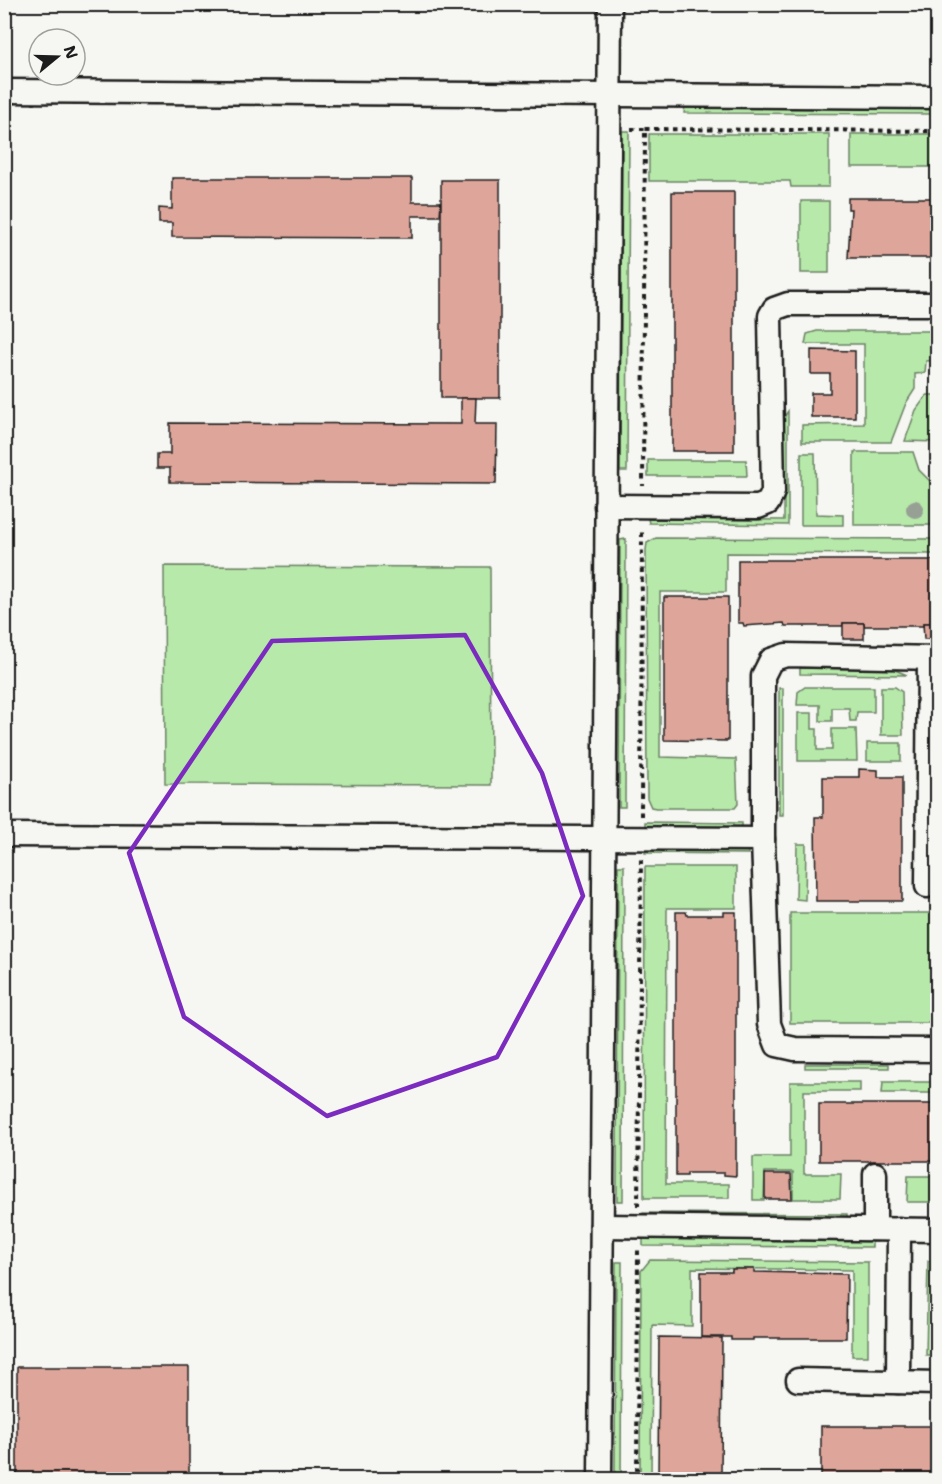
<svg xmlns="http://www.w3.org/2000/svg" width="942" height="1484" viewBox="0 0 942 1484" font-family="'Shantell Sans',sans-serif">
<style>
.grass{fill:#b7e9aa;stroke:#6a8263;stroke-width:1.5}
.building{fill:#dea59a;stroke:#1c1c1c;stroke-width:1.5}
.lines{fill:none;stroke-linecap:round;stroke-linejoin:round}
.street-casing{stroke:#1c1c1c;stroke-width:27}
.path{stroke:#1c1c1c;stroke-width:4;stroke-dasharray:4.5 4.5;stroke-linecap:butt}
.street{stroke:#f6f6f2;stroke-width:22}
.tree{fill:#97a094}
.marked{fill:none;stroke:#7b2cbf;stroke-width:4.5;stroke-linejoin:round}
</style>
<rect width="100%" height="100%" fill="#f6f6f2"/>
<filter id="ink" filterUnits="userSpaceOnUse"><feTurbulence type="fractalNoise" baseFrequency=".0167" numOctaves="2"/><feDisplacementMap in="SourceGraphic" scale="12" xChannelSelector="R" yChannelSelector="G"/><feConvolveMatrix kernelMatrix="1 2 1 2 8 2 1 2 1" color-interpolation-filters="sRGB"/></filter>
<g filter="url(#ink)">
<!-- grass -->
<g class="grass">
<path d="M685 106 938 108 937 114 684 113Z"/>
<path d="M622 131H629L627 471H620Z"/>
<path d="M649 134H829V187H791L790 181H649Z"/>
<rect x="851" y="134" width="86" height="33"/>
<rect x="801" y="201" width="28" height="72"/>
<path d="M817 331H937V360L926 361 925 373 915 374V389L906 403 891 442H802V425L864 424V344H805L807 334Z"/>
<path d="M927 395H937V442L905 441 916 410Z"/>
<path d="M788 411V525L649 523 648 519 784 520V417Z"/>
<path d="M854 452H913L919 470 937 488V525H854Z"/>
<path d="M801 453H815L816 514 843 515V525H801Z"/>
<path d="M648 460H746L747 476H648Z"/>
<path d="M656 538 937 539V554L726 553V592H660V757L736 759 738 804 735 808H656L651 807 647 798 646 550 647 543Z"/>
<path d="M626 539 625 807H619L620 540Z"/>
<path d="M164 566 490 567 491 785 165 784Z"/>
<path d="M800 668 893 669 907 675 800 674Z"/>
<path d="M805 687H874V712H857L856 721H850L849 708H832V721H820V705H797L798 692Z"/>
<path d="M881 687H895L902 692 903 735H881Z"/>
<rect x="779" y="688" width="4" height="127"/>
<path d="M798 713H812V729H817V750H832V729H856L857 761H798Z"/>
<rect x="867" y="743" width="34" height="18"/>
<path d="M645 822 742 823V827H645Z"/>
<path d="M797 844H806L805 900 796 899Z"/>
<path d="M645 848 748 849V854L645 853Z"/>
<path d="M618 866H624L623 1201H617Z"/>
<path d="M645 867H736V908H667L666 1184H729V1198H644Z"/>
<rect x="790" y="913" width="147" height="110"/>
<rect x="805" y="1064" width="84" height="4"/>
<path d="M790 1082H860V1091H804V1174H841L840 1199H793V1172H765L764 1200H753V1157H790Z"/>
<path d="M883 1082H937V1093H882Z"/>
<path d="M908 1176H937V1202H907Z"/>
<path d="M643 1213 847 1214V1218H643Z"/>
<path d="M643 1239 872 1240V1247L643 1246Z"/>
<path d="M650 1260 868 1262V1356H852V1270L692 1268V1326L652 1325 651 1479H640L641 1271Z"/>
<path d="M928 1261H937V1355H926Z"/>
<path d="M616 1262H622L621 1480 615 1479Z"/>
</g>
<!-- building -->
<g class="building">
<path d="M172 178H412V202H441L440 216H412V238L172 237V223H159V208L172 209Z"/>
<rect x="441" y="180" width="59" height="218"/>
<rect x="672" y="192" width="62" height="259"/>
<path d="M848 198H938V258H848L851 209H848Z"/>
<path d="M811 350 855 351V417H811V393H830V374H811Z"/>
<path d="M461 398H476L475 424H497L496 484 170 482V468H157V454H170V423L461 424Z"/>
<path d="M738 560H938V623H923L924 626H864V623H843V626H785L784 623 744 626 743 623H738Z"/>
<path d="M664 597H728V741L664 740Z"/>
<rect x="843" y="623" width="21" height="16"/>
<path d="M923 623H938V639H924Z"/>
<path d="M859 769 878 770V777H902V901H816L815 817H823V777H859Z"/>
<path d="M676 912H686L687 915H724V912H736V1176L724 1175V1173H687V1176H676Z"/>
<rect x="819" y="1104" width="118" height="57"/>
<path d="M765 1174H791L792 1199H765Z"/>
<path d="M732 1269H754V1272L847 1274 846 1338H753V1340H731V1337H701V1272H732Z"/>
<path d="M659 1337 722 1338 721 1480H658Z"/>
<rect x="17" y="1367" width="172" height="113"/>
<rect x="821" y="1426" width="117" height="54"/>
</g>
<g class="lines">
<defs>
<g id="street">
<path d="M4 91 938 97"/>
<path d="M606 506 758 507 768 503 773 492 770 316 774 309 788 304H938"/>
<path d="M938 658 786 655 771 660 763 676V839L769 1024 777 1045 795 1049 938 1050"/>
<path d="M4 835 763 839"/>
<path d="M927 886 929 658"/>
<path d="M602 1226 938 1230"/>
<path d="M875 1229V1174"/>
<path d="M798 1380 938 1383"/>
<path d="M898 1382 899 1229"/>
<path d="M600 1480 610 4"/>
</g>
</defs>
<!-- street casing -->
<use href="#street" class="street-casing"/>
<!-- path -->
<g class="path">
<path d="M631 129H645L643 486"/>
<path d="M645 129 938 131"/>
<path d="M641 816 642 529"/>
<path d="M638 1206 641 859"/>
<path d="M637 1480 638 1249"/>
</g>
<!-- street -->
<use href="#street" class="street"/>
</g>
<!-- trees -->
<circle class="tree" cx="915" cy="509" r="9"/>
</g>
<!-- marked area -->
<path class="marked" d="M465 635 542 773 583 896 497 1057 327 1116 184 1017 129 853 272 641Z"/>
<!-- margin -->
<rect width="942" height="1484" fill="none" stroke="#f6f6f2" stroke-width="24"/>
<rect x="12" y="12" width="918" height="1460" fill="none" stroke="#1c1c1c" stroke-width="2" filter="url(#ink)"/>
<!-- north arrow -->
<g transform="translate(57 57) rotate(71)"><circle r="28" fill="#f6f6f2" stroke="#9f9f9c" stroke-width="1.5"/>
<path d="M0-4.5L10 22L0 15L-10 22Z" fill="#1c1c1c"/>
<text y="-9" font-size="16" font-weight="bold" text-anchor="middle" fill="#1c1c1c">N</text>
</g>
</svg>
